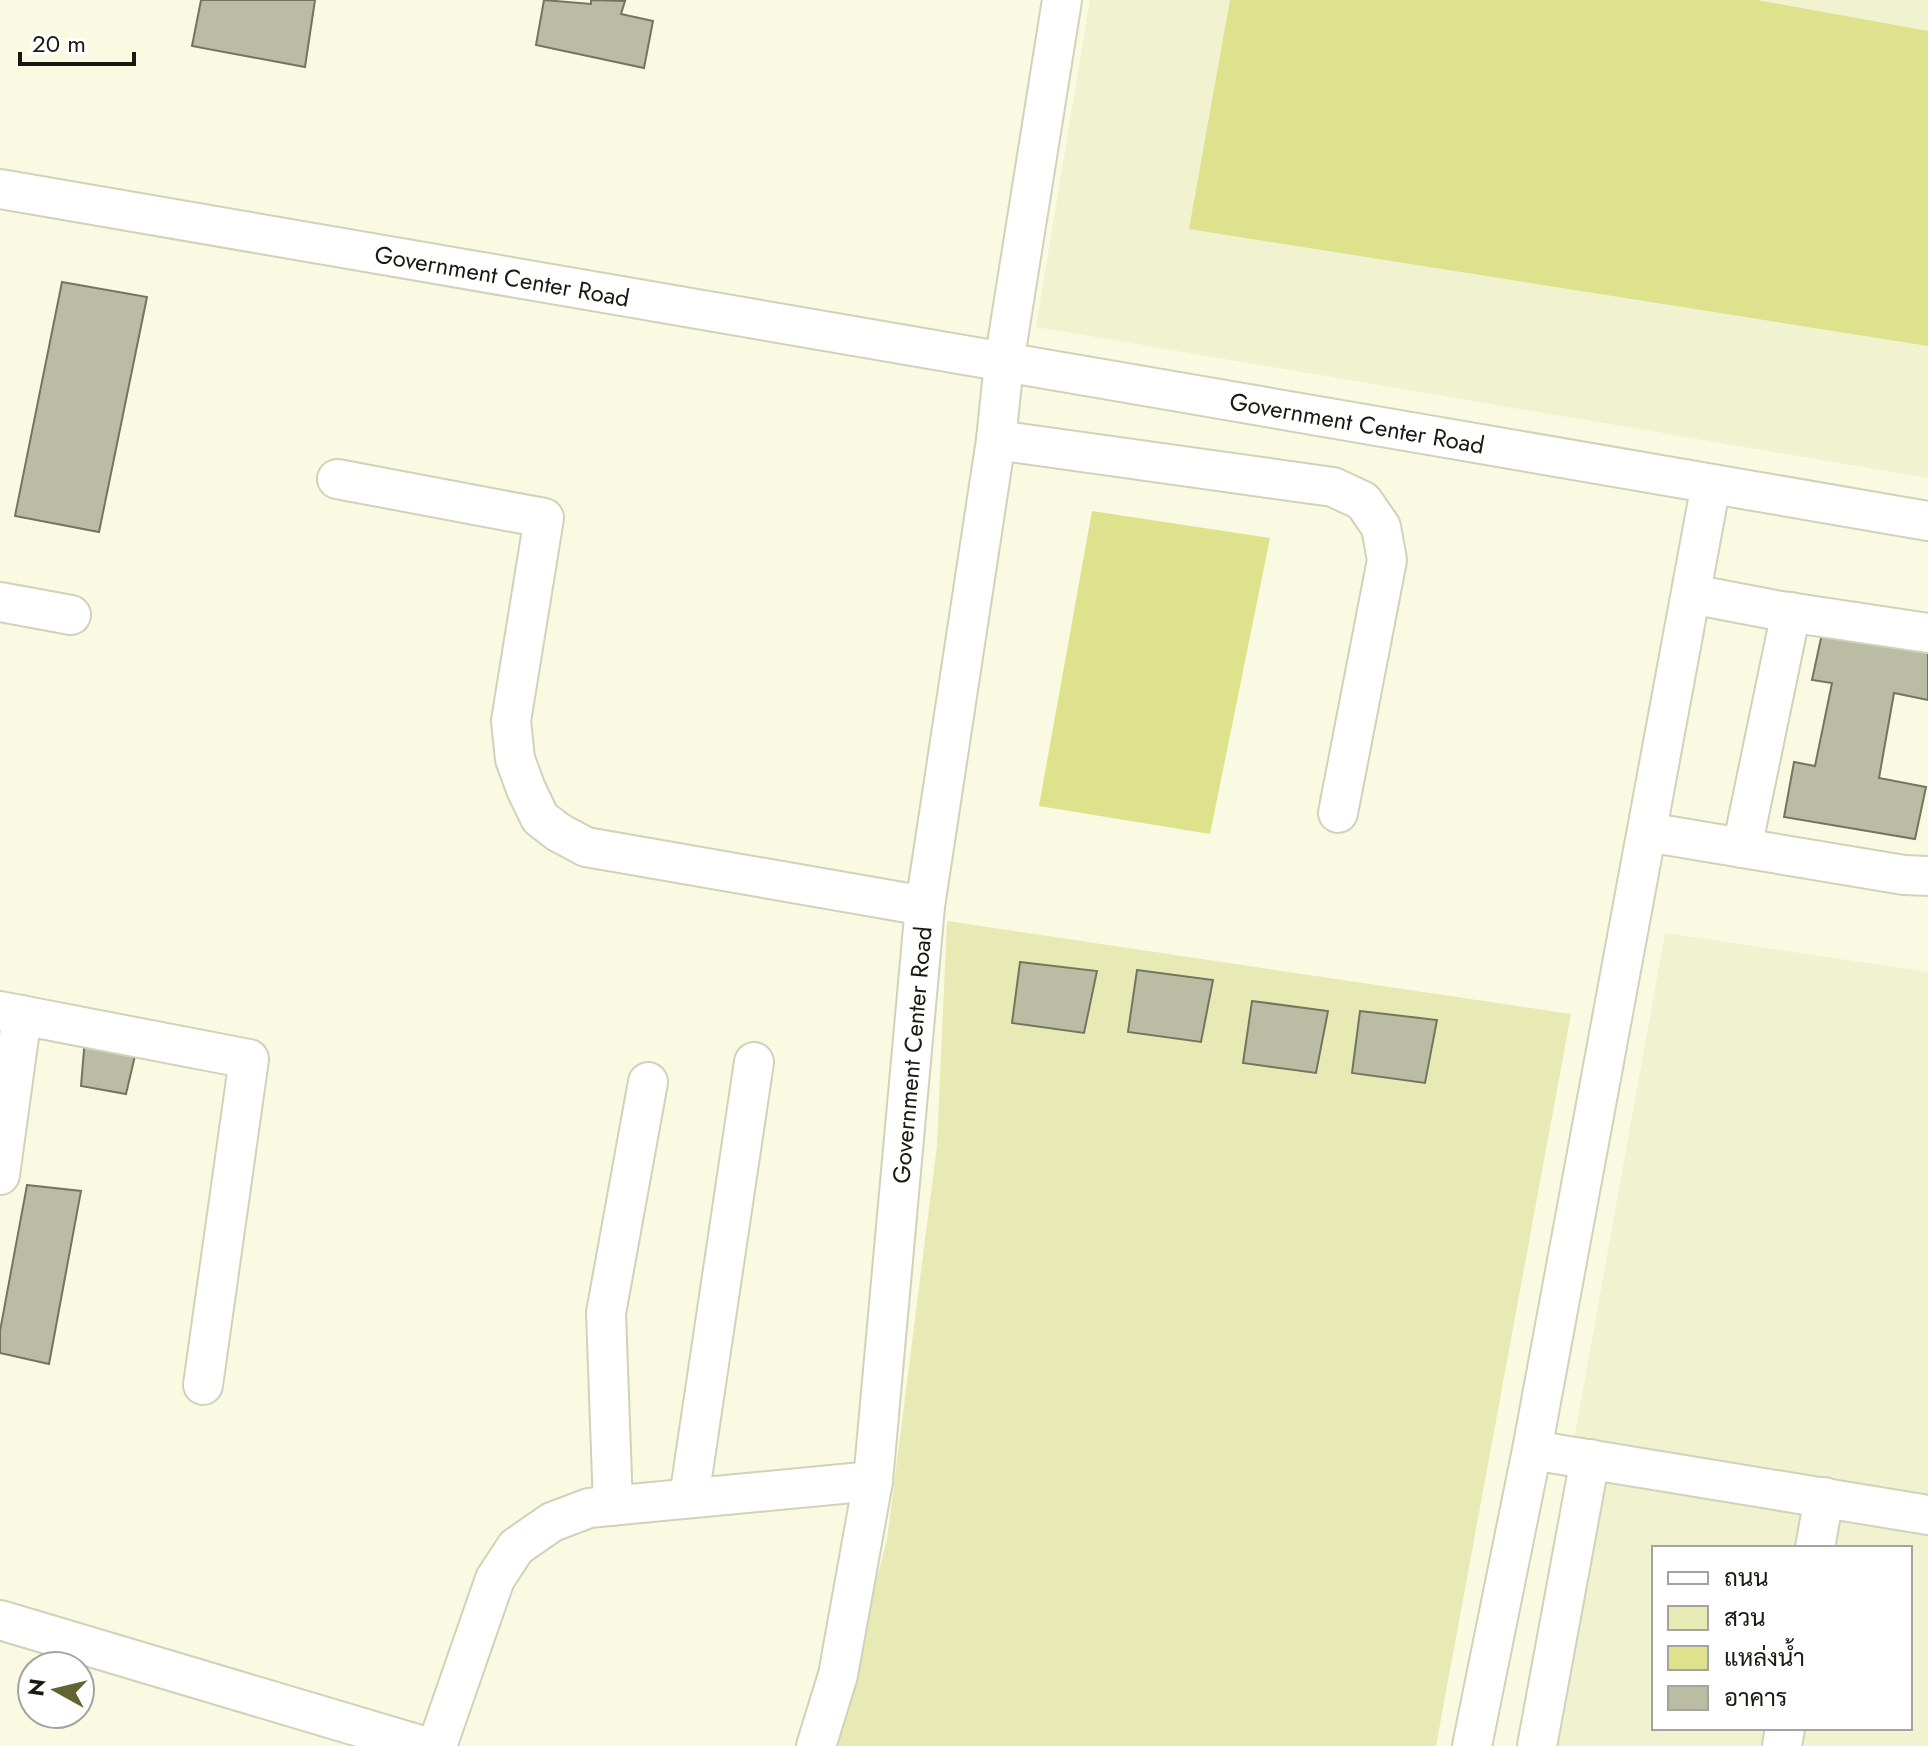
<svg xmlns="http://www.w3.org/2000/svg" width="1928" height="1746" viewBox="0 0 1928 1746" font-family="Jost,Sarabun,sans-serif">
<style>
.built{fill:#f0f2d0;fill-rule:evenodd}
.green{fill:#e8eab6}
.water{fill:#dfe28c}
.building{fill:#babca4;stroke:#74755f;stroke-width:2}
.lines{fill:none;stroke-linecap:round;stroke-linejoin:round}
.minor-casing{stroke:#d0d2b9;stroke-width:42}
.minor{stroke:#fff;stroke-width:38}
.labels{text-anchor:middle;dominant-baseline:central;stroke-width:8;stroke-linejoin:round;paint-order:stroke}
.street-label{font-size:24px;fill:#191a11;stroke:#fff}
</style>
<rect width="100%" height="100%" fill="#f9fae1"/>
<!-- built -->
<g class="built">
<path d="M1090 0H1928V478L1036 327Z"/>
<path d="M1665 933 1928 972V1746H1519ZM1654 1548H1910V1728H1654Z"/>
</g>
<!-- green -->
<path class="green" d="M947 921 1571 1014 1436 1746H832L887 1540 937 1145Z"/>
<!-- water -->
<g class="water">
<path d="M1230 0H1757L1928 31V346L1189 229Z"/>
<path d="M1092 511 1270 538 1210 834 1039 806Z"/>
</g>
<!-- building -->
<g class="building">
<path d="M201 0H315L305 67 192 46Z"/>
<path d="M544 0 591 4V0L625 1 621 14 653 21 644 68 536 45Z"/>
<path d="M62 282 147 297 99 532 15 516Z"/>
<path d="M1823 629 1928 647V700L1894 693 1879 778 1926 787 1915 839 1784 817 1794 762 1815 766 1832 683 1812 680Z"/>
<path d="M1020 962 1097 971 1084 1033 1012 1023Z"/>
<path d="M1137 970 1213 980 1201 1042 1128 1032Z"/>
<path d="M1252 1001 1328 1011 1316 1073 1243 1063Z"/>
<path d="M1360 1011 1437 1020 1425 1083 1352 1073Z"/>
<path d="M85 1038 137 1047 126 1094 81 1086Z"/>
<path d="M27 1185 81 1191 49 1364 0 1353V1331Z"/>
</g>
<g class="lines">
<defs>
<g id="minor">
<path d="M0 189 1928 521"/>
<path d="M996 440 1333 487 1363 501 1381 527 1387 560 1338 813"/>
<path d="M337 479 544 518 511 721 515 759 526 789 540 818 558 832 586 847 925 906"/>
<path d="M1691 594 1775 610 1928 633"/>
<path d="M0 602 71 615"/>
<path d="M1647 832 1904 875 1928 876"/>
<path d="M1742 848 1791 612"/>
<path d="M0 1011 249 1059 203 1385"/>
<path d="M0 1175 22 1015"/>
<path d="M1532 1450 1928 1515"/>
<path d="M689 1498 754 1062"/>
<path d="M613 1506 606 1313 648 1082"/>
<path d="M1815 1548 1824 1497"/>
<path d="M0 1620 423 1746"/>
<path d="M437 1746 495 1579 516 1547 552 1522 589 1508 873 1481"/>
<path d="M816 1746 838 1675 873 1481 925 906 996 440 1004 363 1062 0"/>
<path d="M1472 1746 1532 1450 1711 484"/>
<path d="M1537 1746 1590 1459"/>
<path d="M1782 1746 1785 1728"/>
</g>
</defs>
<!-- minor casing -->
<use href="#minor" class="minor-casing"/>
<!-- minor -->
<use href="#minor" class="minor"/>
</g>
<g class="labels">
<!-- street labels -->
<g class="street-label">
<text transform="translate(502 276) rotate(10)">Government Center Road</text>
<text transform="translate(1357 423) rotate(10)">Government Center Road</text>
<text transform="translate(912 1055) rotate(-85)">Government Center Road</text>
</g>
</g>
<!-- legend -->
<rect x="1652" y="1546" width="260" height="184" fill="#ffffff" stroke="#a3a3a0" stroke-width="2"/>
<rect x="1668" y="1572" width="40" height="12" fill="#ffffff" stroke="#a3a3a0" stroke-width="2"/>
<text x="1724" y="1586" font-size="24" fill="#191a11">ถนน</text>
<rect x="1668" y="1606" width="40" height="24" fill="#e8eab6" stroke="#a3a3a0" stroke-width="2"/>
<text x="1724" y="1626" font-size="24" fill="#191a11">สวน</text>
<rect x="1668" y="1646" width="40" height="24" fill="#dfe28c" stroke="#a3a3a0" stroke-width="2"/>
<text x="1724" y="1666" font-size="24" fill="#191a11">แหล่งน้ำ</text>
<rect x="1668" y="1686" width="40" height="24" fill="#babca4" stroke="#a3a3a0" stroke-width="2"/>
<text x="1724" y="1706" font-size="24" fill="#191a11">อาคาร</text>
<!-- north arrow -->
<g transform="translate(56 1690) rotate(278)"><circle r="38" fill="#ffffff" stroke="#a3a3a0" stroke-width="2"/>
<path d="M0-6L14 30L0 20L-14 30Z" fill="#626431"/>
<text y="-12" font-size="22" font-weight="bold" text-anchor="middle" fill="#191a11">N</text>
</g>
<!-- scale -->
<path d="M20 52v12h114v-12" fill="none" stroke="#191a11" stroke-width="4"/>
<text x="32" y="52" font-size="24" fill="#191a11" stroke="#ffffff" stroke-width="6" paint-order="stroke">20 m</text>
</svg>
